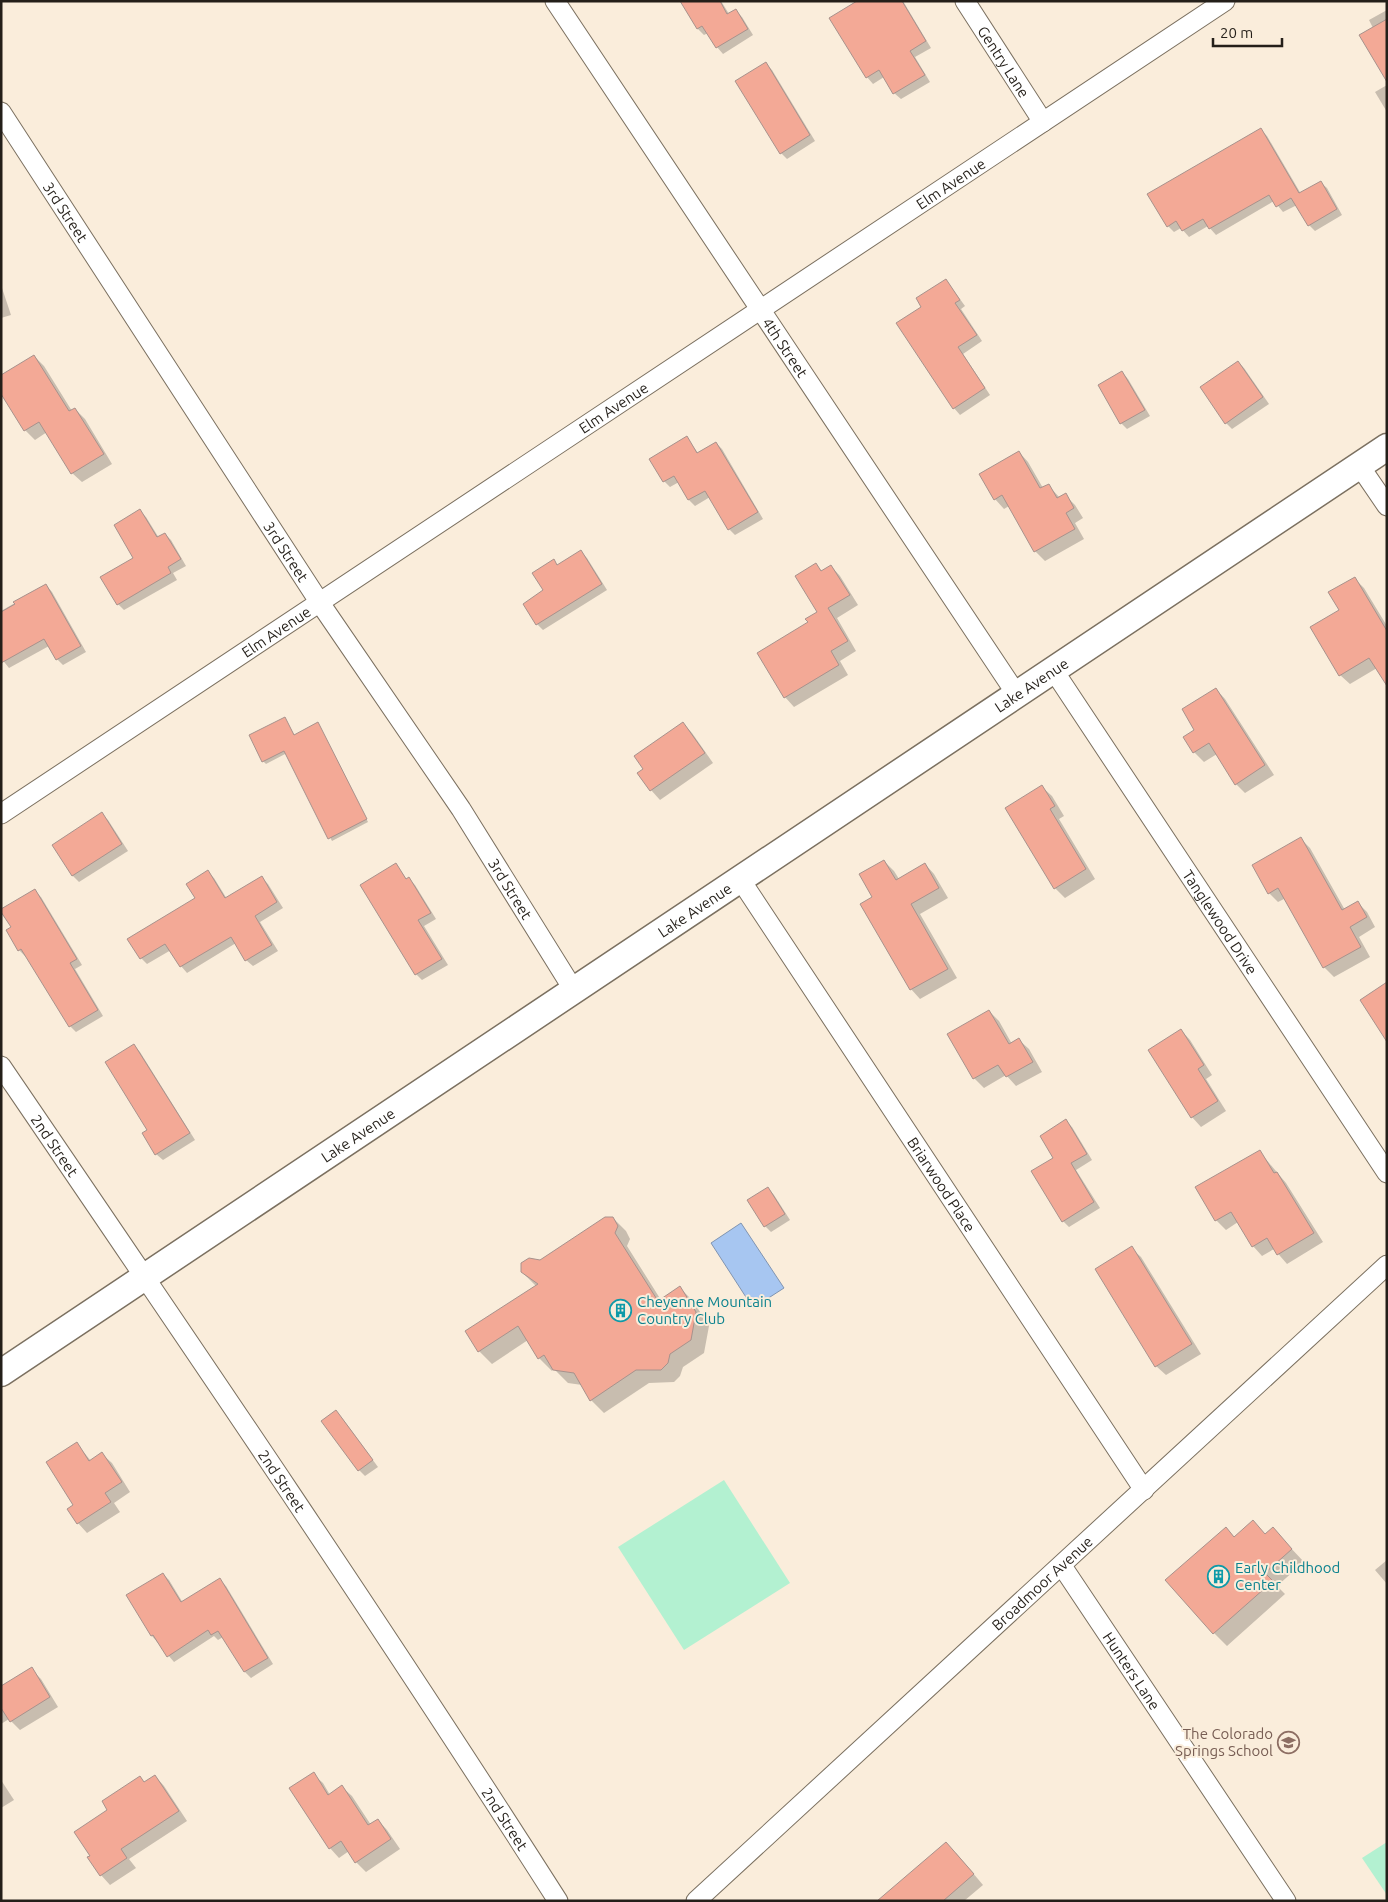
<svg xmlns="http://www.w3.org/2000/svg" width="1388" height="1902" viewBox="0 0 1388 1902" font-family="Ubuntu,sans-serif">
<style>
.green{fill:#b3f1d1}
.water{fill:#a7c6f1;stroke:#8094b0}
.shadow{fill:#0003}
.building{fill:#f3a996;stroke:#a8928c}
.lines{fill:none;stroke-linecap:round;stroke-linejoin:round}
.street-casing{stroke:#7b7060;stroke-width:21}
.secondary-casing{stroke:#7b7060;stroke-width:29}
.street{stroke:#fff;stroke-width:19}
.secondary{stroke:#fff;stroke-width:26}
.labels{text-anchor:middle;dominant-baseline:central;stroke-width:4;stroke-linejoin:round;paint-order:stroke}
.street-label{font-size:15px;fill:#241f19;stroke:#faeddb}
.culture-label{font-size:15px;fill:#0d838f;stroke:#faeddb;text-anchor:start}
.education-label{font-size:15px;fill:#785e54;stroke:#faeddb;text-anchor:end}
</style>
<rect width="100%" height="100%" fill="#faeddb"/>
<!-- green -->
<g class="green">
<path d="M724 1480 790 1583 684 1650 618 1547Z"/>
<path d="M1387 1842V1895L1362 1858Z"/>
</g>
<!-- water -->
<path class="water" d="M741 1223 784 1288 753 1308 711 1243Z"/>
<!-- shadow -->
<g class="shadow">
<path d="M681 1H721L729 14 735 10 742 17 753 35 723 54 717 47 708 33 704 35 698 29Z"/>
<path d="M860 1H903L931 48 915 57 930 82 901 99 894 93 884 77 873 84 867 77Z"/>
<path d="M1387 10V80L1373 28 1369 20Z"/>
<path d="M766 64 772 70 815 141 787 159 781 153Z"/>
<path d="M1387 85V112L1375 92Z"/>
<path d="M1261 130 1267 136 1301 194 1320 182 1327 188 1342 215 1315 231 1309 225 1297 205 1283 212 1274 201 1216 235 1208 226 1189 237 1181 228 1174 232 1168 226Z"/>
<path d="M946 280 965 306 961 309 982 341 963 354 990 395 960 415 954 408 898 323 923 307Z"/>
<path d="M1 285 11 315 1 318Z"/>
<path d="M34 356 44 366 72 411 75 409 85 419 112 464 82 482 72 473 47 432 35 440 25 430 1 391Z"/>
<path d="M1238 362 1244 368 1269 404 1232 429 1226 423Z"/>
<path d="M1122 372 1128 379 1150 416 1127 429 1121 423Z"/>
<path d="M687 438 698 453 716 443 722 449 763 519 735 535 729 529 710 497 695 506 689 500 679 482 670 487 664 481Z"/>
<path d="M1019 452 1028 462 1043 488 1048 485 1060 498 1065 495 1075 505 1083 518 1075 523 1084 539 1045 561 1035 551 1009 506 1004 509 995 499Z"/>
<path d="M140 511 146 517 159 538 165 534 171 540 186 566 173 573 177 580 124 610 118 604 135 558Z"/>
<path d="M581 552 587 558 607 590 543 630 537 624 554 561 558 566Z"/>
<path d="M816 565 822 571 831 566 840 576 858 605 837 618 856 651 840 661 848 675 794 707 785 697 758 654 809 623 819 612Z"/>
<path d="M1354 578 1364 588 1387 626V684L1377 668 1350 684 1340 675 1341 610Z"/>
<path d="M46 585 52 592 86 652 63 665 57 659 49 646 9 668 1 658V611Z"/>
<path d="M1216 689 1225 699 1274 775 1245 793 1236 784 1217 754 1204 762 1194 752 1184 737 1196 730Z"/>
<path d="M285 719 295 736 320 727 368 822 332 841 287 753 266 764 263 761Z"/>
<path d="M683 723 692 733 713 763 660 800 651 790 645 769Z"/>
<path d="M1042 787 1052 796 1064 816 1059 819 1095 879 1065 898 1055 888Z"/>
<path d="M101 814 108 820 128 851 79 882 73 876 53 845Z"/>
<path d="M1301 839 1310 848 1345 910 1358 903 1367 912 1375 927 1359 937 1370 957 1334 977 1324 967 1286 898 1278 902 1269 893Z"/>
<path d="M884 861 894 871 899 879 925 864 934 874 948 898 920 914 957 978 920 999 911 989 874 898Z"/>
<path d="M396 864 407 880 409 879 415 885 436 919 424 926 448 965 422 980 416 974 362 885Z"/>
<path d="M208 872 214 878 227 899 262 878 268 884 283 908 260 922 278 951 253 966 246 960 236 943 187 973 181 966 171 950 147 964 141 958 197 899Z"/>
<path d="M35 891 41 897 82 965 75 969 103 1016 76 1032 70 1026 27 955 25 956 19 950 7 931 12 928Z"/>
<path d="M989 1011 999 1021 1012 1044 1019 1040 1029 1049 1042 1072 1016 1086 1006 1075 984 1088 974 1078 949 1034Z"/>
<path d="M1181 1030 1190 1040 1212 1075 1206 1079 1226 1111 1201 1127 1192 1117Z"/>
<path d="M134 1045 140 1052 195 1140 163 1160 156 1154 148 1131Z"/>
<path d="M1066 1121 1072 1127 1092 1160 1076 1170 1100 1208 1069 1227 1063 1221 1055 1158Z"/>
<path d="M1259 1151 1286 1183 1323 1242 1287 1264 1274 1249 1262 1256 1253 1246 1238 1222 1226 1230 1216 1220Z"/>
<path d="M768 1188 774 1195 790 1220 771 1232 765 1226 749 1200Z"/>
<path d="M613 1218 626 1231 630 1239 627 1246 661 1300 680 1288 693 1301 709 1326 704 1353 683 1367 680 1376 674 1382 649 1383 604 1413 591 1400 582 1385 568 1383 554 1369 552 1371 539 1358 528 1340 492 1364 479 1351 536 1286 522 1272Z"/>
<path d="M1131 1248 1141 1257 1201 1354 1166 1375 1156 1366Z"/>
<path d="M342 1418 378 1467 365 1476 359 1470Z"/>
<path d="M77 1444 91 1461 102 1454 112 1463 130 1492 114 1503 120 1512 87 1533 78 1523 68 1509 75 1505Z"/>
<path d="M1226 1529 1235 1538 1266 1535 1273 1529 1304 1562 1277 1586 1285 1594 1227 1646 1214 1633Z"/>
<path d="M1387 1560V1584L1375 1570Z"/>
<path d="M163 1574 169 1580 183 1603 220 1580 226 1586 273 1664 251 1678 245 1672 223 1637 218 1640 214 1636 174 1662 152 1636Z"/>
<path d="M31 1669 41 1679 58 1707 20 1730 9 1719 1 1724V1687Z"/>
<path d="M313 1774 323 1783 330 1795 342 1787 352 1796 371 1825 378 1820 387 1830 400 1849 366 1872 356 1862 349 1851 339 1858 330 1848Z"/>
<path d="M155 1776 164 1786 187 1821 129 1859 136 1868 110 1885 101 1875 92 1856 109 1810 140 1777 145 1783Z"/>
<path d="M1 1780 14 1800 1 1808Z"/>
<path d="M956 1853 983 1885 964 1901H882Z"/>
</g>
<!-- building -->
<g class="building">
<path d="M680 1H720L727 14 736 9 748 29 716 48 702 26 697 29Z"/>
<path d="M857 1H902L926 41 910 51 925 75 893 94 879 70 866 78 829 18Z"/>
<path d="M1387 19V82L1359 35Z"/>
<path d="M766 62 810 135 780 154 735 81Z"/>
<path d="M1261 128 1299 193 1321 181 1337 209 1308 226 1291 198 1276 207 1269 195 1209 229 1203 219 1182 231 1176 221 1167 227 1147 194Z"/>
<path d="M946 279 960 300 955 303 977 335 958 347 985 388 953 409 896 323 921 307 916 298Z"/>
<path d="M34 355 69 411 75 408 104 454 71 474 39 422 24 431 1 394V375Z"/>
<path d="M1238 361 1263 397 1225 424 1200 387Z"/>
<path d="M1122 371 1145 410 1120 424 1098 385Z"/>
<path d="M687 436 697 453 716 442 758 512 728 530 705 491 688 500 674 476 663 482 649 459Z"/>
<path d="M1019 451 1040 488 1049 484 1057 498 1066 493 1074 508 1066 513 1075 529 1034 552 1002 495 994 500 979 474Z"/>
<path d="M140 509 157 537 165 533 181 559 168 567 171 573 117 605 100 577 133 558 114 525Z"/>
<path d="M581 550 602 584 536 625 523 604 543 590 532 573 554 559 557 565Z"/>
<path d="M816 563 821 571 831 565 850 595 828 608 848 641 831 651 839 665 784 698 757 653 808 622 805 619 817 612 795 576Z"/>
<path d="M1355 577 1387 631V686L1369 658 1339 676 1310 627 1339 610 1328 592Z"/>
<path d="M46 584 81 646 56 660 44 639 1 663V612L15 604 13 602Z"/>
<path d="M1216 688 1265 765 1235 785 1209 743 1193 753 1183 737 1194 730 1182 709Z"/>
<path d="M285 717 294 735 318 722 367 819 328 839 284 751 262 762 249 735Z"/>
<path d="M683 722 705 753 650 791 637 773 643 769 634 756Z"/>
<path d="M1042 785 1055 806 1050 809 1086 869 1054 889 1005 808Z"/>
<path d="M102 812 122 844 72 876 52 845Z"/>
<path d="M1301 837 1342 910 1358 901 1367 917 1350 927 1361 947 1323 968 1278 888 1268 894 1252 865Z"/>
<path d="M884 860 896 880 925 863 939 888 911 904 948 969 910 990 860 904 872 897 859 874Z"/>
<path d="M396 863 406 879 409 877 431 913 418 920 442 959 415 975 360 885Z"/>
<path d="M208 870 225 898 262 876 277 902 255 916 272 945 245 961 231 937 180 967 165 944 140 959 127 939 195 898 186 884Z"/>
<path d="M35 889 77 959 70 963 98 1010 69 1027 21 949 18 951 6 930 11 927 1 912V909Z"/>
<path d="M1387 982V1042L1360 1000Z"/>
<path d="M989 1010 1009 1044 1019 1038 1033 1062 1006 1077 998 1065 973 1079 947 1034Z"/>
<path d="M1181 1029 1204 1065 1198 1069 1218 1101 1191 1118 1148 1050Z"/>
<path d="M134 1044 190 1133 155 1155 142 1133 147 1130 105 1062Z"/>
<path d="M1066 1119 1087 1154 1071 1163 1094 1202 1062 1222 1031 1171 1053 1158 1040 1136Z"/>
<path d="M1260 1150 1274 1173 1277 1172 1314 1233 1277 1255 1267 1238 1252 1247 1231 1212 1215 1221 1195 1187Z"/>
<path d="M768 1187 785 1214 764 1227 747 1200Z"/>
<path d="M605 1217H613L618 1226 615 1233 658 1301 680 1286 696 1312 691 1340 670 1354 668 1363 661 1370H636L590 1401 574 1373 553 1370 544 1355 538 1359 518 1326 478 1352 465 1331 538 1284 521 1272V1263L529 1258 540 1260Z"/>
<path d="M1132 1246 1192 1344 1155 1367 1095 1269Z"/>
<path d="M336 1410 373 1460 358 1471 321 1421Z"/>
<path d="M77 1442 89 1461 102 1452 122 1482 105 1493 111 1502 77 1524 67 1509 73 1505 46 1462Z"/>
<path d="M1253 1520 1265 1534 1273 1527 1292 1549 1265 1573 1273 1581 1213 1634 1165 1580 1226 1527 1234 1537Z"/>
<path d="M163 1573 181 1602 220 1578 268 1658 244 1672 218 1631 211 1635 208 1630 167 1657 153 1635 151 1636 126 1595Z"/>
<path d="M32 1667 50 1697 10 1722 1 1708V1686Z"/>
<path d="M314 1772 328 1795 342 1785 368 1825 378 1819 391 1839 355 1863 341 1841 329 1849 289 1788Z"/>
<path d="M155 1775 179 1811 121 1849 127 1858 100 1876 87 1857 90 1856 74 1832 107 1810 102 1801 140 1776 144 1782Z"/>
<path d="M946 1842 974 1874 943 1901H877Z"/>
</g>
<g class="lines">
<defs>
<g id="street">
<path id="s1" d="M555 1 1017 695"/>
<path id="s2" d="M965 1 1043 122"/>
<path id="s3" d="M1 112 320 603 461 809 573 989"/>
<path d="M1359 465 1387 506"/>
<path id="s4" d="M1054 671 1387 1173"/>
<path id="s5" d="M1 814 1225 1"/>
<path id="s6" d="M740 879 1144 1490"/>
<path id="s7" d="M1 1066C189 1342 378 1619 558 1901"/>
<path id="s8" d="M1062 1566 1286 1901"/>
<path id="s9" d="M696 1901 1387 1265"/>
</g>
<g id="secondary">
<path id="s10" d="M1 1373 1387 447"/>
</g>
</defs>
<!-- street casing -->
<use href="#street" class="street-casing"/>
<!-- secondary casing -->
<use href="#secondary" class="secondary-casing"/>
<!-- street -->
<use href="#street" class="street"/>
<!-- secondary -->
<use href="#secondary" class="secondary"/>
</g>
<!-- icons -->
<defs>
<symbol id="building-ring" viewBox="-11 -11 22 22"><circle r="9.5" fill="#faeddb" stroke="#0f9aa8" stroke-width="1.5"/><path d="M-4-6H4V6H1V3H-1V6H-4ZM-2.5-4.3h1.7v1.8h-1.7ZM.8-4.3h1.7v1.8H.8ZM-2.5-1h1.7V.8h-1.7ZM.8-1h1.7V.8H.8Z" fill="#0f9aa8"/></symbol>
<symbol id="school-ring" viewBox="-11 -11 22 22"><circle r="9.5" fill="#faeddb" stroke="#8d6e63" stroke-width="1.5"/><path d="M0-5L7-2L0 1L-7-2ZM-4 1L0 2.5L4 1V4Q0 6-4 4Z" fill="#8d6e63"/></symbol>
</defs>
<g fill-rule="evenodd">
<use href="#building-ring" x="608" y="1298" width="25" height="25"/>
<use href="#building-ring" x="1206" y="1564" width="25" height="25"/>
<use href="#school-ring" x="1276" y="1730" width="25" height="25"/>
</g>
<g class="labels">
<!-- street labels -->
<g class="street-label">
<text stroke="none"><textPath href="#s2" startOffset="72">Gentry Lane</textPath></text>
<text stroke="none"><textPath href="#s5" startOffset="1140">Elm Avenue</textPath></text>
<text stroke="none"><textPath href="#s3" startOffset="119">3rd Street</textPath></text>
<text stroke="none"><textPath href="#s1" startOffset="416">4th Street</textPath></text>
<text stroke="none"><textPath href="#s5" startOffset="735">Elm Avenue</textPath></text>
<text stroke="none"><textPath href="#s3" startOffset="524">3rd Street</textPath></text>
<text stroke="none"><textPath href="#s5" startOffset="330">Elm Avenue</textPath></text>
<text stroke="none"><textPath href="#s10" startOffset="1239">Lake Avenue</textPath></text>
<text stroke="none"><textPath href="#s3" startOffset="929">3rd Street</textPath></text>
<text stroke="none"><textPath href="#s10" startOffset="834">Lake Avenue</textPath></text>
<text stroke="none"><textPath href="#s4" startOffset="301">Tanglewood Drive</textPath></text>
<text stroke="none"><textPath href="#s10" startOffset="429">Lake Avenue</textPath></text>
<text stroke="none"><textPath href="#s7" startOffset="96">2nd Street</textPath></text>
<text stroke="none"><textPath href="#s6" startOffset="366">Briarwood Place</textPath></text>
<text stroke="none"><textPath href="#s7" startOffset="501">2nd Street</textPath></text>
<text stroke="none"><textPath href="#s9" startOffset="470">Broadmoor Avenue</textPath></text>
<text stroke="none"><textPath href="#s8" startOffset="126">Hunters Lane</textPath></text>
<text stroke="none"><textPath href="#s7" startOffset="906">2nd Street</textPath></text>
</g>
<!-- culture labels -->
<g class="culture-label">
<text x="637" y="1301">Cheyenne Mountain<tspan x="637" dy="17">Country Club</tspan></text>
<text x="1235" y="1567">Early Childhood<tspan x="1235" dy="17">Center</tspan></text>
</g>
<!-- education labels -->
<g class="education-label">
<text x="1273" y="1733">The Colorado<tspan x="1273" dy="17">Springs School</tspan></text>
</g>
</g>
<!-- border -->
<rect width="1388" height="1902" fill="none" stroke="#241f19" stroke-width="5"/>
<!-- scale -->
<path d="M1213 38v8h69v-8" fill="none" stroke="#241f19" stroke-width="2.5"/>
<text x="1220" y="38" font-size="15" fill="#241f19" stroke="#faeddb" stroke-width="4" paint-order="stroke">20 m</text>
</svg>
